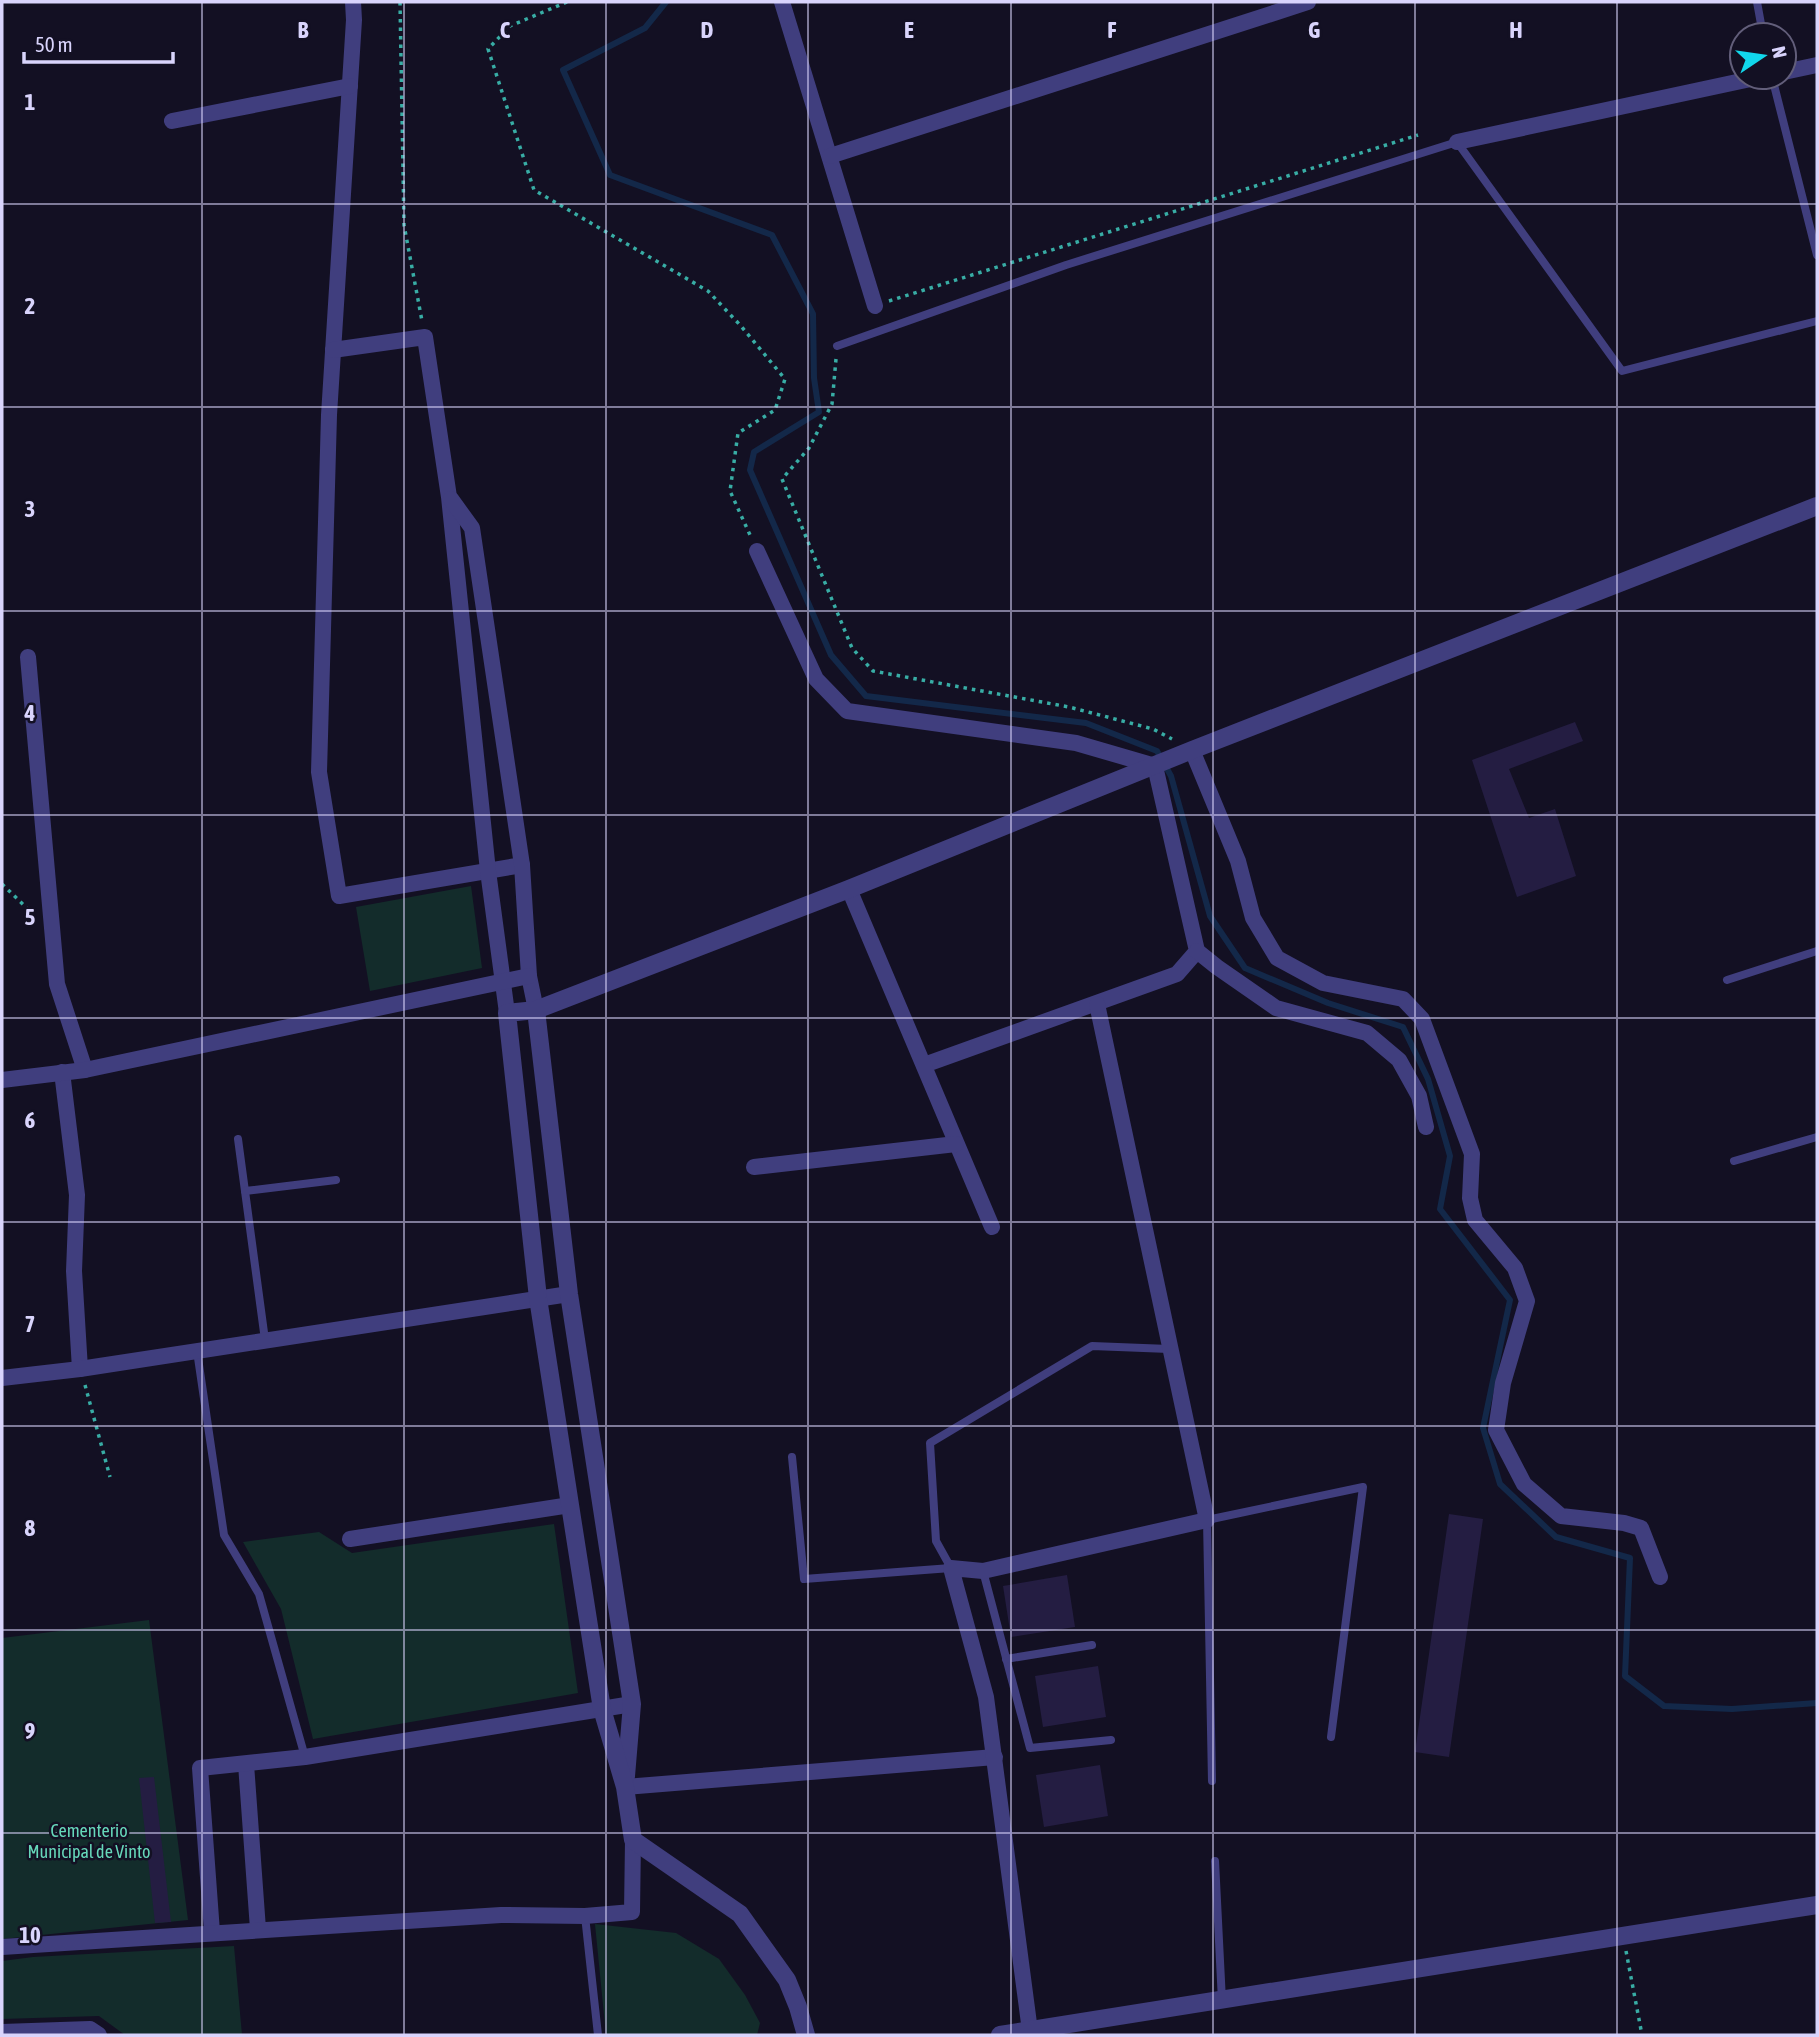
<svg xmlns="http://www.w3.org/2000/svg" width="1819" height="2037" viewBox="0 0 1819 2037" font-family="'Asap Condensed',sans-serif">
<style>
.green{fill:#132c2b}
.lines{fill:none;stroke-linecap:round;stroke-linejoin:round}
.stream{stroke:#132849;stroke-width:6}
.building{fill:#241d42}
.path{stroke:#38ada5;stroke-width:3.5;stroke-dasharray:3.5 5;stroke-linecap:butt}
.service{stroke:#403e7e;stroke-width:8}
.minor{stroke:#403e7e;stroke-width:16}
.tertiary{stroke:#403e7e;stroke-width:18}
.grid{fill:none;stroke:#d9d4fc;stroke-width:2;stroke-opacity:0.55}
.labels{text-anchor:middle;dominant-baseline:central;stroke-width:5;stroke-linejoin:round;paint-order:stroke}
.park-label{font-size:18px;fill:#66d7ba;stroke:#131023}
.grid-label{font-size:23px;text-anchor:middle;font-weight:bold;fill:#d9d4fc;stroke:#131023;stroke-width:5;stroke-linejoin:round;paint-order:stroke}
</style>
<rect width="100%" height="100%" fill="#131023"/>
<!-- green -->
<g class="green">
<path d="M471 886 482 968 370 991 356 907Z"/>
<path d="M554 1524 578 1693 313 1739 281 1609 243 1542 319 1532 352 1553Z"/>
<path d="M149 1620 188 1920 2 1939V1638Z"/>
<path d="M595 1924 676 1933 719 1959 745 1995 760 2023 757 2035H606Z"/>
<path d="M234 1946 242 2035H125L99 2016 2 2019V1961L33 1957Z"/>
</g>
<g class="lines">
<!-- stream -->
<path class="stream" d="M666 2 645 28 563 70 610 175 772 235 813 314 814 378 819 412 754 452 750 470 831 655 866 696 1086 723 1157 751 1171 776 1210 916 1245 968 1328 1003 1403 1027 1428 1079 1450 1156 1440 1209 1510 1300 1483 1428 1500 1484 1556 1537 1630 1558 1625 1676 1664 1706 1732 1709 1817 1703"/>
</g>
<!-- building -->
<g class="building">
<path d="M1575 722 1583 741 1509 769 1529 818 1555 809 1576 876 1517 897 1472 760Z"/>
<path d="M1449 1514 1483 1519 1449 1757 1415 1752Z"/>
<path d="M1067 1575 1075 1627 1011 1637 1003 1586Z"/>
<path d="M1098 1666 1106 1717 1043 1727 1035 1676Z"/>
<path d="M1100 1765 1108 1816 1044 1827 1036 1775Z"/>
<path d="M154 1777 171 1922 155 1923 139 1778Z"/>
</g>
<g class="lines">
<!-- path -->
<g class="path">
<path d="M400 2 404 225 422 321"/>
<path d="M567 2 510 26 488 49 534 190 708 291 741 326 785 379 775 410 738 433 730 491 750 535"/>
<path d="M889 301 1418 135"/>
<path d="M836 359 832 404 809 448 782 479 852 648 873 671 1069 707 1153 729 1172 739"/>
<path d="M2 884 33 914"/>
<path d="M85 1385 110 1477"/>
<path d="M1626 1951 1642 2035"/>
</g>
<!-- service -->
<g class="service">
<path d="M1757 2 1763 35"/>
<path d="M1772 77 1817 255"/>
<path d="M837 346 1066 265 1457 142 1622 371 1817 321"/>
<path d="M1727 980 1817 951"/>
<path d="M238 1139 265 1340"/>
<path d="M1734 1161 1817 1137"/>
<path d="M245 1191 336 1180"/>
<path d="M197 1351 224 1535 259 1594 305 1757"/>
<path d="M792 1457 804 1579 951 1568 936 1541 930 1443 1092 1346 1169 1349"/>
<path d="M983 1571 1030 1748 1111 1740"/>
<path d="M1006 1659 1092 1645"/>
<path d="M1212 1781 1207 1520 1363 1487 1331 1737"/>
<path d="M1215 1861 1222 2001"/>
<path d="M585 1916 598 2035"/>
</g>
<!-- minor -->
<g class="minor">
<path d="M353 2 354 20 329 415 319 772 339 896 522 865"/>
<path d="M782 2 875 306"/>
<path d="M1784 72 1817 65"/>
<path d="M172 121 350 86"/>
<path d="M1457 142 1760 77"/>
<path d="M830 156 1308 2"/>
<path d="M333 350 425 337 449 497 488 871 507 1013"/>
<path d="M451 499 472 528 522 865 529 976 536 1010"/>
<path d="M757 551 816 679 847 711 1076 743 1155 766 1197 951 1177 974 924 1065"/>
<path d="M28 657 57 984 85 1070"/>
<path d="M1192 750 1238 861 1253 918 1277 958 1323 983 1403 999 1422 1019 1472 1154 1470 1198 1475 1220 1515 1268 1527 1301 1503 1383 1496 1430 1524 1484 1561 1516 1624 1523 1641 1528 1660 1577"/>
<path d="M849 889 992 1227"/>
<path d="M1197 951 1217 967 1276 1008 1367 1033 1399 1060 1419 1096 1426 1127"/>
<path d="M62 1072 77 1195 74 1271 80 1369"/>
<path d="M2 1080 85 1070 529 976"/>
<path d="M754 1167 956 1144"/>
<path d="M2 1378 80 1369 569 1294"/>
<path d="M350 1539 570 1505"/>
<path d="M246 1764 258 1929"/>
<path d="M625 1787 995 1757"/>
<path d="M212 1932 200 1768 305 1757 632 1704"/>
<path d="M2 1947 501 1915 585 1916 632 1912 633 1840"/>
<path d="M1030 2031 986 1697 951 1568 983 1571 1207 1520 1097 1004"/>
<path d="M2 2032 90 2029 99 2035"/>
</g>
<!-- tertiary -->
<g class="tertiary">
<path d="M536 1010 569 1294 632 1704 626 1776"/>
<path d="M806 2035 798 2007 787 1980 740 1914 633 1840 625 1787 602 1709 570 1505 538 1298 507 1013 536 1010 849 889 1192 750 1817 506"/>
<path d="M1000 2035 1817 1905"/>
</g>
</g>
<!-- grid -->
<path class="grid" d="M202 2V2035M404 2V2035M606 2V2035M808 2V2035M1011 2V2035M1213 2V2035M1415 2V2035M1617 2V2035M2 204H1817M2 407H1817M2 611H1817M2 815H1817M2 1018H1817M2 1222H1817M2 1426H1817M2 1630H1817M2 1833H1817"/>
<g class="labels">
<!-- park labels -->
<g class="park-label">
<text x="89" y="1830">Cementerio<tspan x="89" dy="21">Municipal de Vinto</tspan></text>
</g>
</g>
<g class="grid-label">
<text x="303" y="38">B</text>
<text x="505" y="38">C</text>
<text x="707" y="38">D</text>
<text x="909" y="38">E</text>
<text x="1112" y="38">F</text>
<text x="1314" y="38">G</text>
<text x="1516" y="38">H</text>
<text x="30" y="110">1</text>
<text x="30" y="314">2</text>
<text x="30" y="517">3</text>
<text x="30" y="721">4</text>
<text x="30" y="925">5</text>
<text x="30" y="1128">6</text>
<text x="30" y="1332">7</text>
<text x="30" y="1536">8</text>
<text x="30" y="1739">9</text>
<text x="30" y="1943">10</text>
</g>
<!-- border -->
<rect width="1819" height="2037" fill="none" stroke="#d9d4fc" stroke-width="7"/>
<!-- north arrow -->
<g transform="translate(1763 56) rotate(77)"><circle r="33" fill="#131023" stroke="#625e7a" stroke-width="2"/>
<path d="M0-5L12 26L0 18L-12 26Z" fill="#11d7eb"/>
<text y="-10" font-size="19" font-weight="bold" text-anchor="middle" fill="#d9d4fc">N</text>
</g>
<!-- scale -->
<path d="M24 52v10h149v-10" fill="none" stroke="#d9d4fc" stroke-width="3.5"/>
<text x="35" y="52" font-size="21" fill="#d9d4fc" stroke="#131023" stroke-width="5" paint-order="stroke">50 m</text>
</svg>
